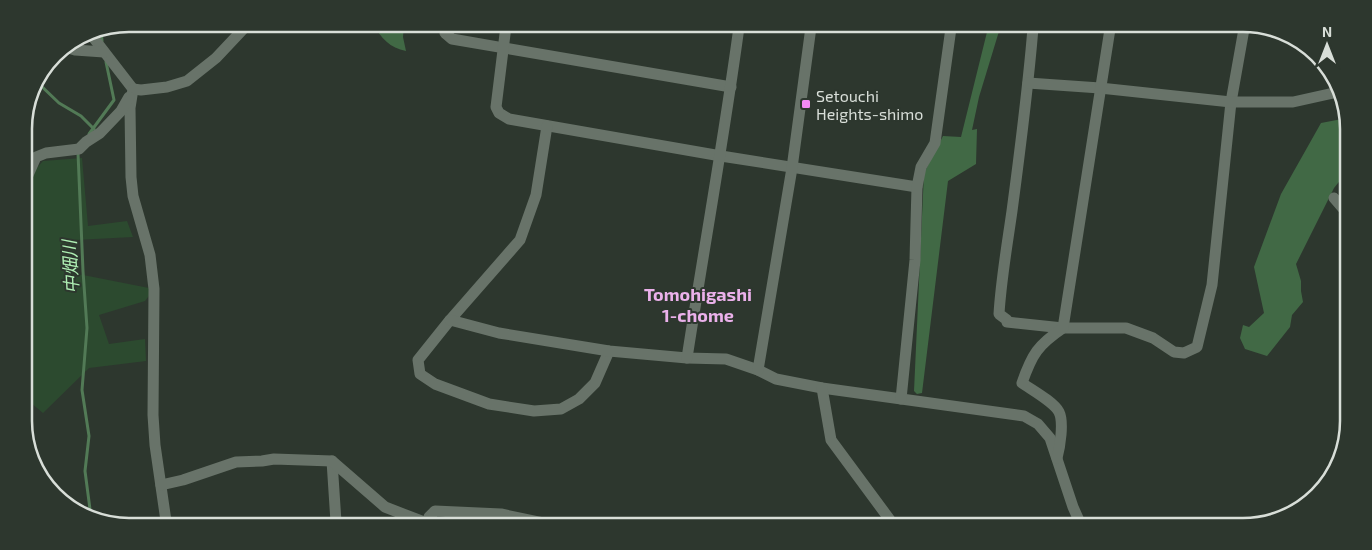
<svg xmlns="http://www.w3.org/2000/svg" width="1372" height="550" viewBox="0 0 1372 550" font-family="'Exo 2','Noto Sans JP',sans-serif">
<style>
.green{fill:#2c4a2f}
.forest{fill:#416945}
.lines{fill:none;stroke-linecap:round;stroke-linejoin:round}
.stream{stroke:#527a56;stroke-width:3}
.minor{stroke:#687369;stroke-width:11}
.poi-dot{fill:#f28af3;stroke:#2d372e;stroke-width:2}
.labels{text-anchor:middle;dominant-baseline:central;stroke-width:4;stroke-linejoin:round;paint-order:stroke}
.poi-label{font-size:16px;fill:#d8ded8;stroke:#2d372e;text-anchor:start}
.water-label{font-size:18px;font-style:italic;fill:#afefb4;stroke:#2d372e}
.neighbourhood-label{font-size:18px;font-weight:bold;fill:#ebb1eb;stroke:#2d372e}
.rim{fill:none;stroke:#d8ded8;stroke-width:2.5}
</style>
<rect width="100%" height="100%" fill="#2d372e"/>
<!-- green -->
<path class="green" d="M82 158 88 226 127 221 133 237 75 240 73 273 154 289 145 301 99 315 109 344 145 339 146 361 89 368 43 413 25 398 24 183 43 161Z"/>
<!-- forest -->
<g class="forest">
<path d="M374 25H404L403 37 406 51C390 48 381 38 374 25Z"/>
<path d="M988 28H1000L979 97 972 130 977 129 976 164 948 181 922 393 917 394 914 391 924 173 943 136 961 137Z"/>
<path d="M1347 118V172L1334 188 1296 264 1301 281V291L1303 302 1292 315 1290 327 1267 356 1245 349 1240 338 1243 325 1249 327 1264 313 1254 267 1281 194 1321 123Z"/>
</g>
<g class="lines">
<!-- stream -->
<g class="stream">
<path d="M101 29 102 41"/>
<path d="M36 81 59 103 81 116 94 129"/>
<path d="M89 134 114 100 106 62"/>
<path d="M78 153 83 271 87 328 82 390 89 436 85 471 91 517"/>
</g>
<!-- minor -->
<g class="minor">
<path d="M447 25 445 33 452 39 731 87"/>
<path d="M506 26 496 107 499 113 509 119 721 156 917 187"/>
<path d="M1033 28C1028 89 1020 151 1012 211 1007 246 1001 280 999 314L1007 320V322L1063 328H1126L1153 338 1174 352 1184 353 1197 347 1212 285 1231 102 1244 29"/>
<path d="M89 32 133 89 130 108 131 177 133 196 150 255 154 289 153 415 155 445 166 521"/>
<path d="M65 47 75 50 104 52"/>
<path d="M1028 83 1100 88 1231 102H1293L1338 92"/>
<path d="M133 89 141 90 167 87 187 81 216 58 248 24"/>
<path d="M547 126 536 195 520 240 450 320 418 360 420 374 435 384 489 404 534 411 561 409 579 399 595 383 609 351"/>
<path d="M24 177 28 175 36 157 46 153 79 149 86 142 100 133 121 111 129 97"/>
<path d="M1334 198 1346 212"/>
<path d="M450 320 499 333 609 351 687 358 726 359 758 370 776 379 822 388 1024 416 1038 424 1050 438 1073 507 1081 525"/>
<path d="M687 358C704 248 724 138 739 27"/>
<path d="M758 370 792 168 811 27"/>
<path d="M822 388 831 440 893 524"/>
<path d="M901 399 915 260 917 187 921 167 935 143 951 28"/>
<path d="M1057 458C1060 447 1064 422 1059 412 1054 402 1032 390 1022 383 1032 354 1038 345 1063 328L1110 29"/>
<path d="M332 461 336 522"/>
<path d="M161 485 183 480 236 462 262 461 274 459 332 461 385 507 424 522"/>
<path d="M428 522 429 517 435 511 501 514 543 523"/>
</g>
</g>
<!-- markers -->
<rect class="poi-dot" x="801" y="99" width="10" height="10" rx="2.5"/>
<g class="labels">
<!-- poi labels -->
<g class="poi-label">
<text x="816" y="95">Setouchi<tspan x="816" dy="18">Heights-shimo</tspan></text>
</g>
<!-- water labels -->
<g class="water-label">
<text transform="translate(70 267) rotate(-93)">中畑川</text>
</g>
<!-- neighbourhood labels -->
<g class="neighbourhood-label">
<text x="698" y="294">Tomohigashi<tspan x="698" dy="21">1-chome</tspan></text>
</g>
</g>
<!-- crop -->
<path d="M0 0H1372V550H0ZM129 32H1243A97 97 0 0 1 1340 129V421A97 97 0 0 1 1243 518H129A97 97 0 0 1 32 421V129A97 97 0 0 1 129 32Z" fill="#2d372e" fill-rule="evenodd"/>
<path class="rim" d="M129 32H1243A97 97 0 0 1 1340 129V421A97 97 0 0 1 1243 518H129A97 97 0 0 1 32 421V129A97 97 0 0 1 129 32Z"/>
<!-- north arrow -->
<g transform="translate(1327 45)" stroke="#2d372e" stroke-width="4" paint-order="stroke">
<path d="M0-4L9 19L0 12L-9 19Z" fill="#d8ded8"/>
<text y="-8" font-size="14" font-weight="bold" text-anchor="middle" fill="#d8ded8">N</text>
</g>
</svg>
